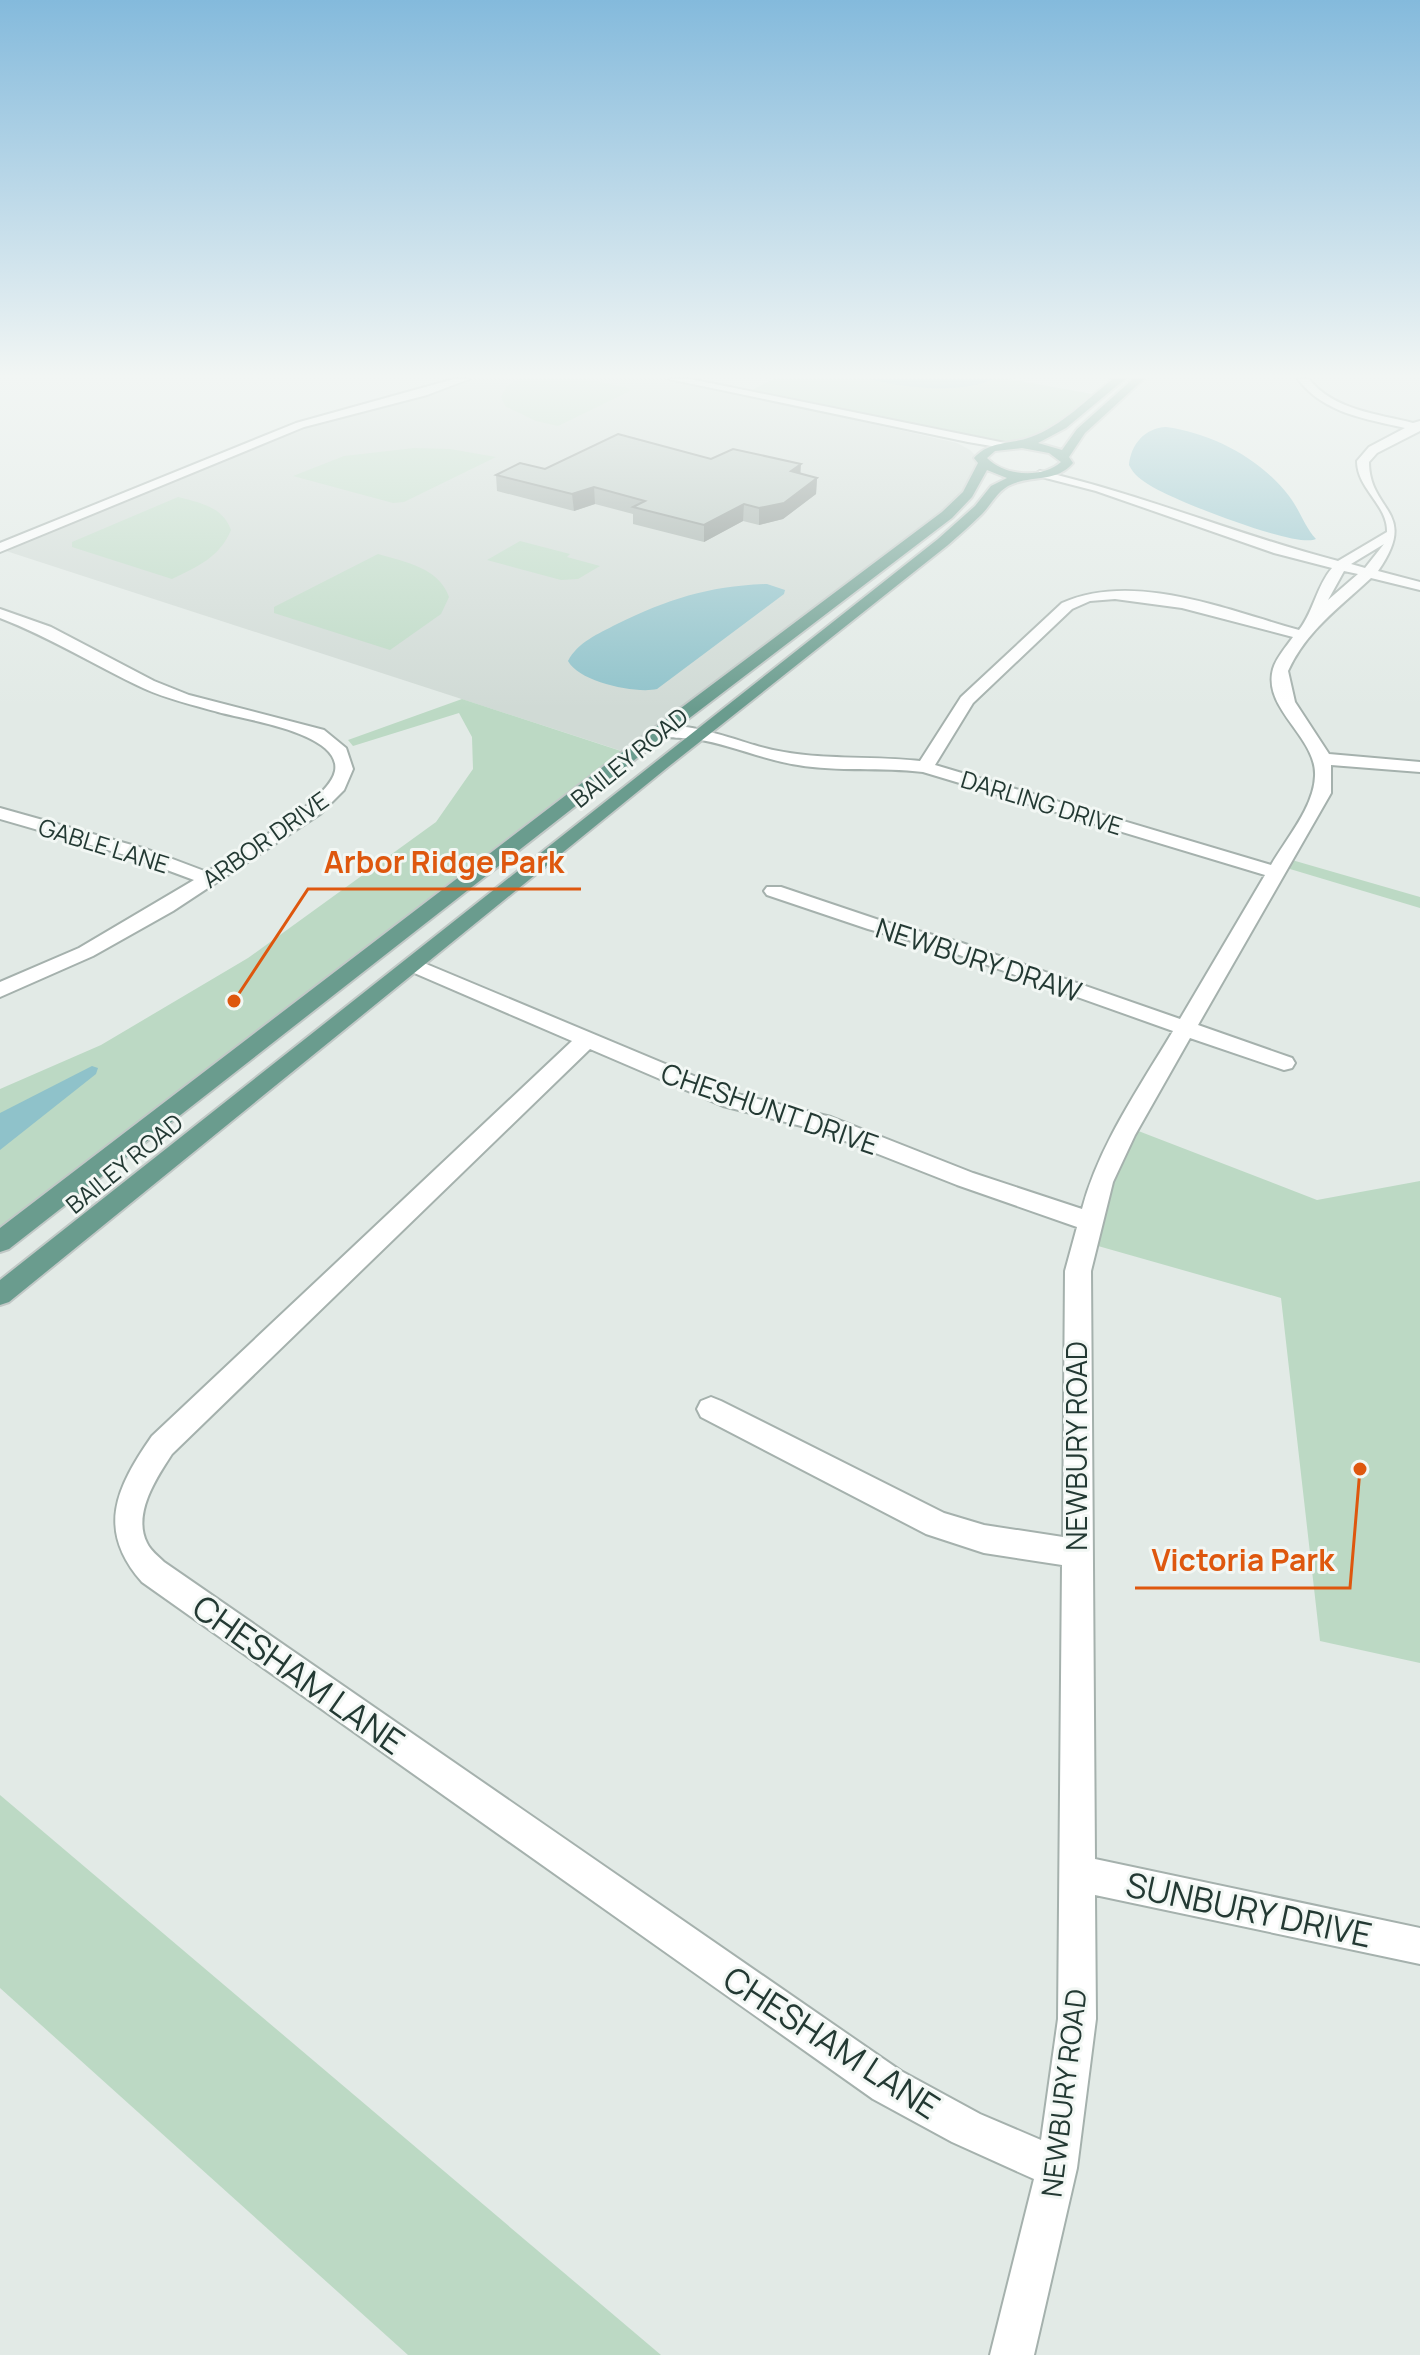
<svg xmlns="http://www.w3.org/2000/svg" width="1420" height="2355" viewBox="0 0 1420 2355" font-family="Manrope,sans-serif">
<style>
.built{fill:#d0dad5}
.green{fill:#bcd9c4}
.water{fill:#8fc2ca}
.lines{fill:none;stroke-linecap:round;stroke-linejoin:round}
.minor-casing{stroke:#a5b1ad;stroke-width:4}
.major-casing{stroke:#c1c8c6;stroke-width:4}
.minor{fill:#fff;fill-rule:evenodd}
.major{fill:#6a9c8e;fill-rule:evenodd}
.wall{fill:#9da9a4}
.shaded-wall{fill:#808a86}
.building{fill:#b7c5bf;stroke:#808a86;stroke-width:2}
.labels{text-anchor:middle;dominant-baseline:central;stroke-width:6;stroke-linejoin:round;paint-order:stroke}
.far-street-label{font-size:24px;fill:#233933;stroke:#f2f7f4}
.street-label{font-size:28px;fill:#233933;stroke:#f2f7f4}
.near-street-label{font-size:34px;fill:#233933;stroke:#f2f7f4}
.leader{fill:none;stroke:#de570e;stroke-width:3}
.callout-dot{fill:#de570e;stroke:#f2f7f4;stroke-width:3}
.callout-label{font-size:30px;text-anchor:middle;font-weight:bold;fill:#de570e;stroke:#f2f7f4;stroke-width:6;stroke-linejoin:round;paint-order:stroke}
</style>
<rect width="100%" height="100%" fill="#e2eae6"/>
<!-- built -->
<path class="built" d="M464 379H674L957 443 970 450 984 464 968 494 631 754 0 549 277 434Z"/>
<!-- green -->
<g class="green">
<path d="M519 379H586L628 388 630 391 558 426 536 421 505 406 501 397 507 386Z"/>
<path d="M773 379H1009L1098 395 1053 433 1009 445 745 394Z"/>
<path d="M414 448 450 449 496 457 404 502 393 503 293 476 344 456Z"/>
<path d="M178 497C201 503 223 507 231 530 220 557 197 567 172 579L72 547V542Z"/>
<path d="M520 541 570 554 567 557 600 566 578 579 561 580 487 560Z"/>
<path d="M378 554C406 562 439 568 449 597L441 614 390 650 274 613V607Z"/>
<path d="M462 699 621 751 0 1227V1089L101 1045 248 958 436 822 473 769 472 737 459 713 353 746 348 740Z"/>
<path d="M1285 858 1420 897V908L1280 866Z"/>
<path d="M1128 1127 1317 1200 1420 1181V1663L1320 1641 1281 1298 1084 1242Z"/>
<path d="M0 1795 661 2355H408L0 1988Z"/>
</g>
<!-- water -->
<g class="water">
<path d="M870 379H993C964 394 900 388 870 379Z"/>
<path d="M1166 427C1212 433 1261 459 1289 496 1300 510 1304 526 1316 539 1297 549 1173 500 1151 486 1141 480 1134 475 1129 465 1131 444 1145 428 1166 427Z"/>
<path d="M767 584 785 590 784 594 657 689C636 694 579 682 568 661 578 642 598 634 617 624 669 599 709 586 767 584Z"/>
<path d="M92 1066 98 1068 96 1074 0 1150V1113Z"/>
</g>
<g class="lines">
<defs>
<g id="minor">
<path d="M454 379H469L427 395 304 427 0 552V543L296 423Z"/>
<path d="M669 379H690L1015 445 1009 449 968 442Z"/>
<path d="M1298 379H1309C1333 410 1378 414 1413 423L1420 421V431L1377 453 1369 462C1369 512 1420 511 1378 571L1420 582V590L1371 578C1339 608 1306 631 1288 671L1295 702 1329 754 1420 762V772L1331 765V793L1198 1025 1292 1058 1295 1063 1292 1068 1284 1070 1190 1038 1135 1135 1113 1182 1091 1271 1095 1859 1420 1928V1964L1095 1895 1096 2019 1077 2168 1034 2355H990L1034 2179 952 2142 873 2099 142 1582C96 1530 116 1488 152 1436L572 1041 405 969 402 965 405 961H419L737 1094 831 1117 973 1173 1082 1209C1099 1145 1139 1088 1173 1031L948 951 868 929 767 895 764 891 767 887H781L882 921 962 943 1180 1019 1265 875 923 772C882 767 837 772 798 765 763 760 730 744 695 739 682 737 664 740 654 731 670 716 733 739 754 745 808 762 865 755 920 761L961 697 1062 603C1135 571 1226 610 1299 630 1314 611 1316 587 1332 568L1274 553 1096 491 1034 475 1040 471C1142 494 1237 535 1338 561L1387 532C1388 505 1357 489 1357 461L1369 447 1405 428C1366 419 1323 413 1298 379ZM1384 544 1365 568 1351 564ZM1344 571 1358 574 1328 600ZM1115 599 1182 608 1293 637C1286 647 1276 658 1273 669 1262 709 1317 737 1315 776 1314 807 1286 839 1271 865L935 765 973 703 1072 609 1090 601ZM590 1049 723 1106 817 1130 957 1185 1077 1227 1065 1271 1063 1537 984 1525 944 1513 721 1401 711 1397 701 1401 697 1409 701 1417 926 1534 984 1553 1062 1565 1058 2019 1041 2140 980 2114 901 2071 164 1562C158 1556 150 1550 147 1543 132 1514 157 1477 172 1454Z"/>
<path d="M0 609 51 627 154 681 189 695 324 730 346 748 353 769 344 790 320 814 173 911 93 956 0 997V982L79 948 194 880 132 857 0 819V808L146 849 207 872C235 854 329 802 335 771 342 733 246 720 218 712 193 705 167 699 143 688 94 665 50 637 0 618Z"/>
</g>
<path id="major" d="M1113 379H1125L1066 428 1038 443 1062 450 1077 429 1133 379H1144L1085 433 1069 457 1073 463C1055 484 1030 474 1008 486 996 493 991 505 982 514 971 525 959 535 948 545L668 767 9 1302 0 1305V1280L938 539 975 506 991 486 1007 478 987 470 972 497 952 518 637 758 9 1249 0 1252V1228L625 750 942 512 963 492 978 463 974 458C990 440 1010 445 1031 437 1062 426 1087 399 1113 379ZM1022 448 1049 453 1061 462C1042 479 1004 476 987 458L995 451Z"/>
</defs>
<!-- minor casing -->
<use href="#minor" class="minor-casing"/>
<!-- major casing -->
<use href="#major" class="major-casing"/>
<!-- minor -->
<use href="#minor" class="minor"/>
<!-- major -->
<use href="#major" class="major"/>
</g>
<!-- wall -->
<path class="wall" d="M711 459 817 478 816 494 783 519 759 525 743 521 704 542 633 524V514L595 504 574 511 497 491 496 475 545 469Z"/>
<!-- shaded-wall -->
<g class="shaded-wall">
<path d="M801 464 800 480 791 471Z"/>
<path d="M817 478 816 494 783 519 759 525V508Z"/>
<path d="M594 487 595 504 574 511 572 494Z"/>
<path d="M744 504 743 521 704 542V525Z"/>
</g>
<!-- building -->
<path class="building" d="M618 434 711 459 733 449 801 464 791 471 817 478 784 503 759 508 744 504 704 525 633 507 645 501 594 487 572 494 496 475 520 463 545 469Z"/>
<!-- sky -->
<linearGradient id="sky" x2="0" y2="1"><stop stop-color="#84badc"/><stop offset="0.53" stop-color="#f2f6f4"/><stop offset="1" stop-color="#f2f6f4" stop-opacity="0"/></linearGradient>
<rect width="1420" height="709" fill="url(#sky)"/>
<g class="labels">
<!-- far-street labels -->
<g class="far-street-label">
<text transform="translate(629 757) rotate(-39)">BAILEY ROAD</text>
<text transform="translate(1042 802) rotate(17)">DARLING DRIVE</text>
<text transform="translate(265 839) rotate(-35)">ARBOR DRIVE</text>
<text transform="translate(104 845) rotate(17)">GABLE LANE</text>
<text transform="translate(124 1163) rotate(-39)">BAILEY ROAD</text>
</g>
<!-- street labels -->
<g class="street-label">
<text transform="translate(979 959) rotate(18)">NEWBURY DRAW</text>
<text transform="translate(770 1108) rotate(19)">CHESHUNT DRIVE</text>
<text transform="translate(1076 1446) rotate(-90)">NEWBURY ROAD</text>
<text transform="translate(1063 2093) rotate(-83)">NEWBURY ROAD</text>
</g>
<!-- near-street labels -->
<g class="near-street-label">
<text transform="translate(299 1674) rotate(35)">CHESHAM LANE</text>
<text transform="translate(1249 1909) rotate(12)">SUNBURY DRIVE</text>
<text transform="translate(832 2042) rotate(33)">CHESHAM LANE</text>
</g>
</g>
<!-- callouts -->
<path class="leader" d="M234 1001L308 889H581M1360 1469L1350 1588H1135"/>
<g class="callout-dot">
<circle cx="234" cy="1001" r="8"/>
<circle cx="1360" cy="1469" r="8"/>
</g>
<g class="callout-label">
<text x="444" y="873">Arbor Ridge Park</text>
<text x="1243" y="1571">Victoria Park</text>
</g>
</svg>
